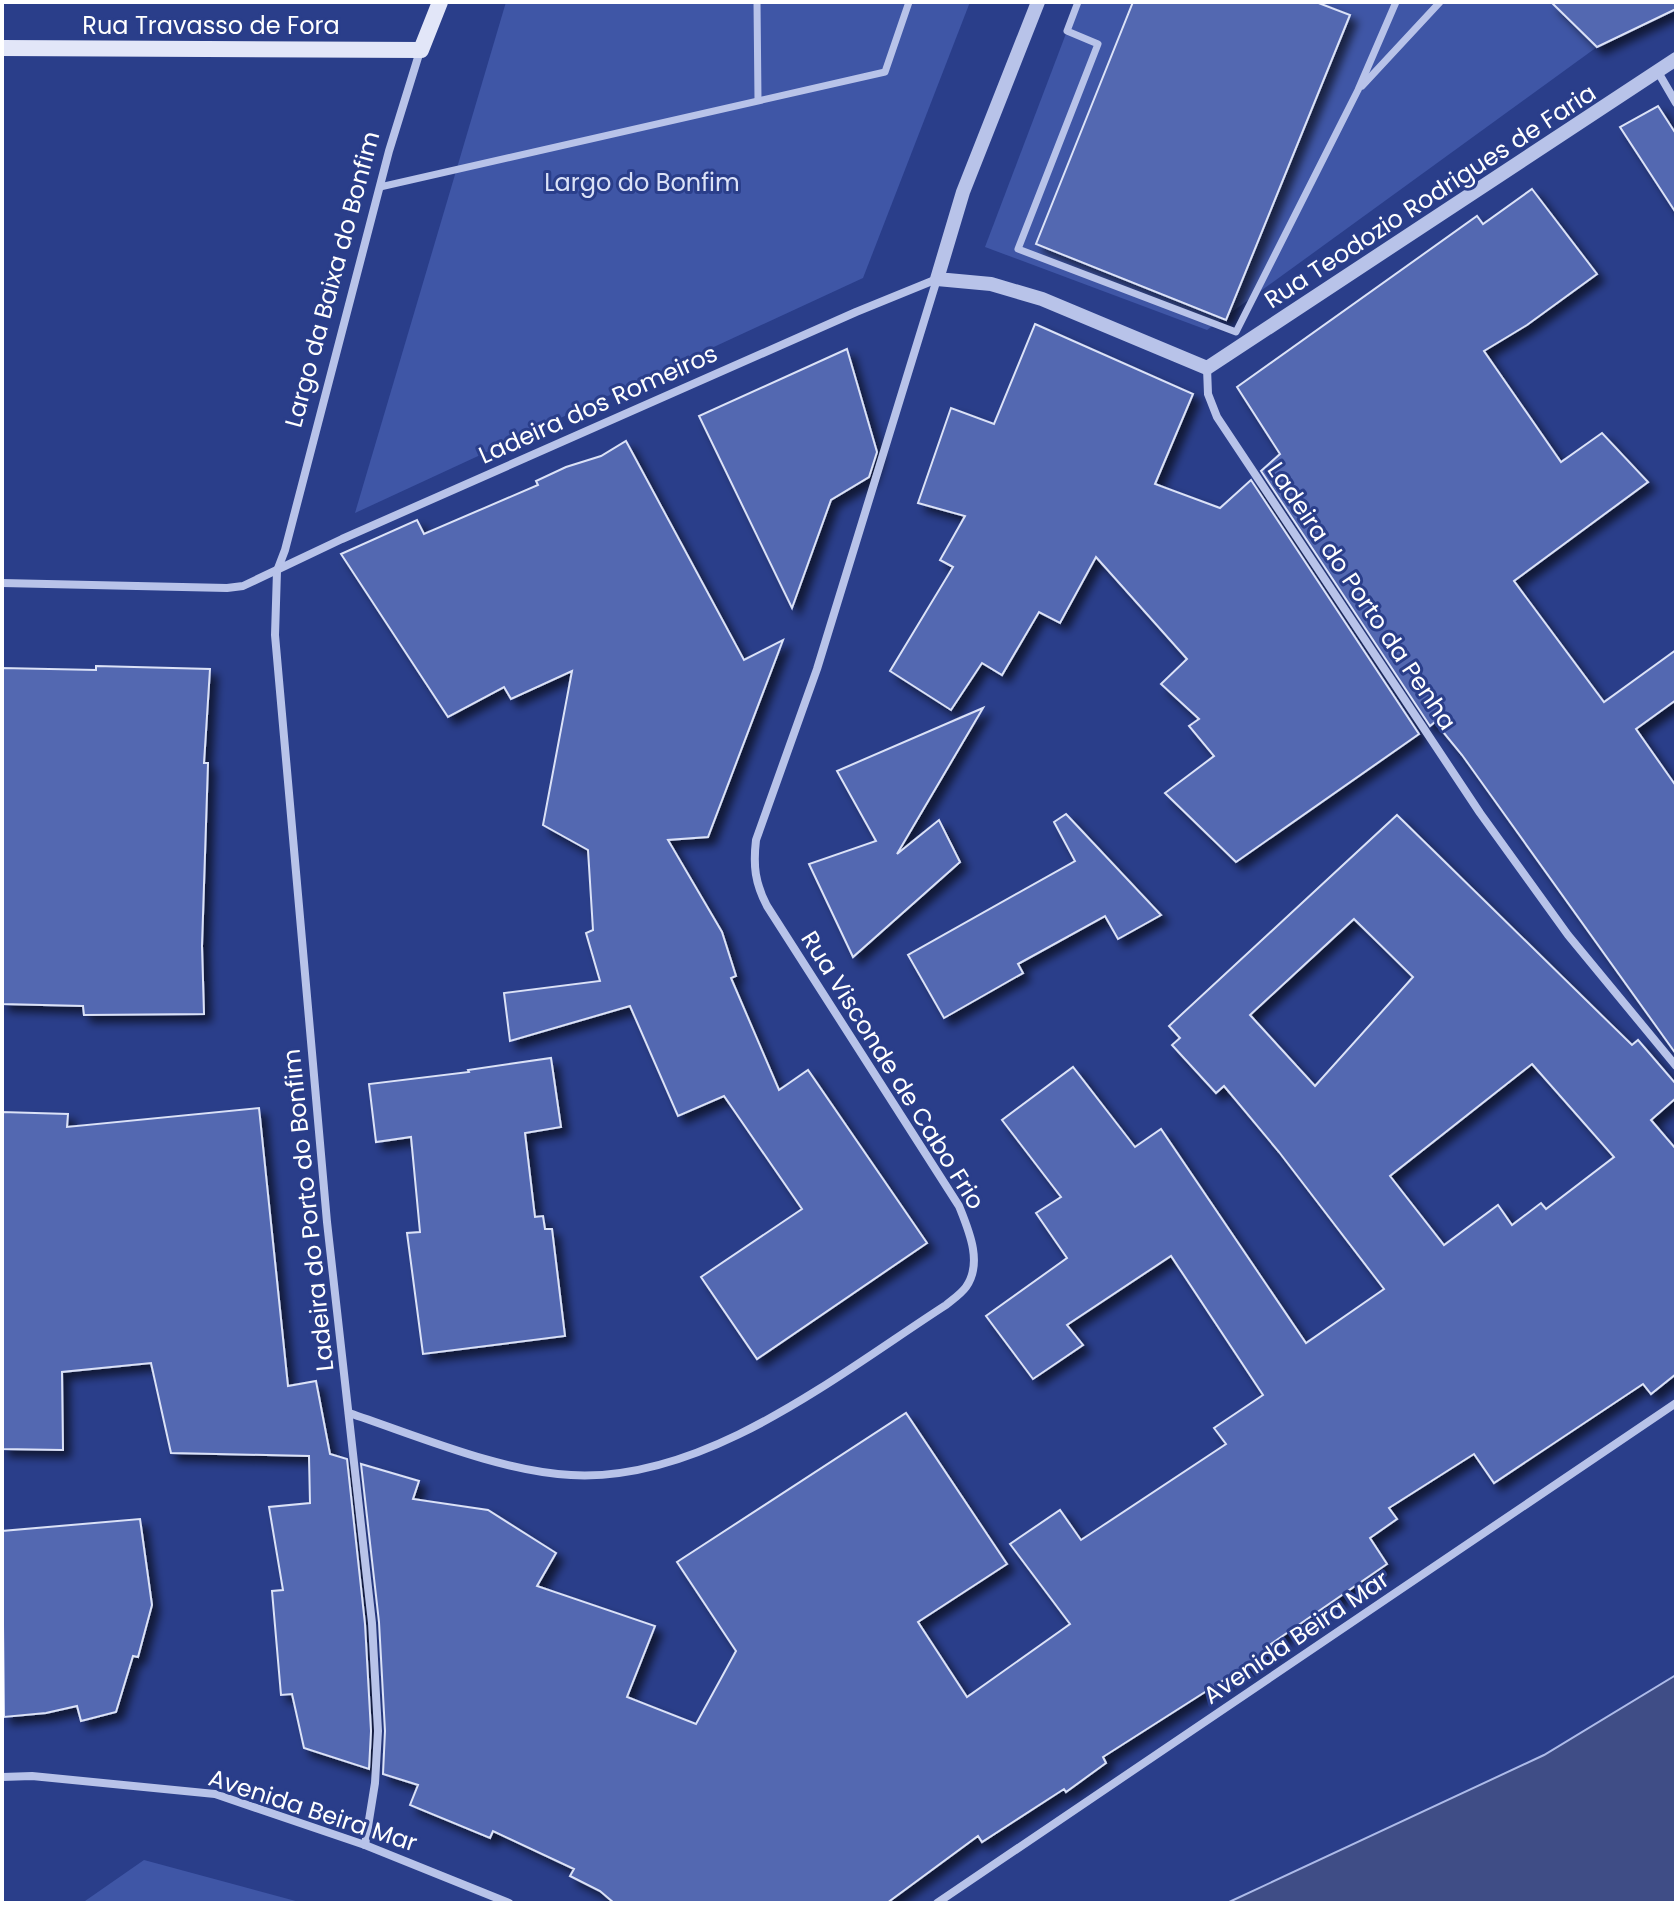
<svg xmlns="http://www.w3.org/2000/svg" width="1678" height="1905" viewBox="0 0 1678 1905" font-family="Poppins,sans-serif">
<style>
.green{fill:#3f56a6}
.water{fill:#3f4d86;stroke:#adbbe9;stroke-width:2}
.building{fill:#5367b1;stroke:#dbe2f7;stroke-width:2;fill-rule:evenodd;filter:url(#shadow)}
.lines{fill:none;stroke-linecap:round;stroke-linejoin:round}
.pedestrian{stroke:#b8c3e9;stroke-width:7}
.minor{stroke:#b8c3e9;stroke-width:8}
.tertiary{stroke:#b8c3e9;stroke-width:14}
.secondary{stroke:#e2e6f8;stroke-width:16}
.labels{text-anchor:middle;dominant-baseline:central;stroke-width:6;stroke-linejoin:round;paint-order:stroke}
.street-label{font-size:24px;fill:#fff;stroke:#2a3e8a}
.park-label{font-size:24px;fill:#dbe2f7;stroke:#2a3e8a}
</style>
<defs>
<filter id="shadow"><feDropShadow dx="7" dy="7" stdDeviation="4" flood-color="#0009"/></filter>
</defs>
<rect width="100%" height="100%" fill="#2a3e8a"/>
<!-- green -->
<g class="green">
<path d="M506 2H970L863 278 355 513Z"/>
<path d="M1078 2H1551L1597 47 1207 330 985 247Z"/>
<path d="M144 1860 303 1903H2V1901H85Z"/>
</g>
<!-- water -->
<path class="water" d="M1676 1675V1903H1227L1544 1755Z"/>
<!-- building -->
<g class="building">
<path d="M1133 2H1316L1350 15 1226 320 1036 244Z"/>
<path d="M1551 2H1676V9L1597 47Z"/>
<path d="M1658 106 1676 134V213L1620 127Z"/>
<path d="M1532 189 1597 274 1527 325 1484 351 1561 462 1602 433 1648 482 1514 581 1604 702 1676 650V700L1636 729 1676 786V1054L1462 755 1435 722 1430 726 1261 471 1280 454 1237 387 1477 216 1483 224Z"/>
<path d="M1035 324 1193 394 1155 484 1220 508 1251 480 1419 734 1236 862 1165 793 1214 756 1189 726 1199 719 1161 684 1187 659 1096 557 1060 623 1039 612 1002 675 982 663 951 710 890 671 953 567 940 560 965 516 918 503 951 408 994 424Z"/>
<path d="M847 349 877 452 869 477 831 500 792 608 699 416Z"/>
<path d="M626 441 744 660 783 640 708 837 668 840 722 932 736 976 731 978 779 1090 808 1070 927 1243 757 1359 701 1277 802 1209 724 1096 678 1116 630 1006 510 1041 504 993 600 981 586 933 593 930 588 850 543 825 572 671 511 699 504 687 448 717 341 554 417 520 424 534 538 485 536 481 566 467 601 456Z"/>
<path d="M96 666 210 669 204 763H208L202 946 204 1014 84 1015 83 1006 2 1004V668L96 670Z"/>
<path d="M983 708 897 854 939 820 960 862 853 957 809 864 876 841 837 771Z"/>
<path d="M1066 814 1161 915 1118 939 1105 916 1018 964 1023 973 944 1018 908 955 1075 861 1054 822Z"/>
<path d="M1397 815 1632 1045 1638 1040 1676 1084V1098L1651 1120 1676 1149V1374L1651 1394 1643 1384 1494 1483 1474 1454 1389 1508 1397 1519 1370 1538 1387 1564 1271 1644 1274 1648 1103 1757 1106 1763 1066 1792 1064 1789 982 1842 978 1836 887 1903H614L600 1891 570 1876 574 1869 493 1831 490 1838 410 1805 418 1785 383 1774 385 1731 379 1622 361 1464 419 1481 413 1499 488 1510 556 1553 537 1586 655 1626 627 1697 696 1724 736 1651 677 1562 906 1413 1007 1564 918 1622 967 1697 1070 1624 1010 1544 1060 1510 1081 1540 1226 1444 1214 1428 1263 1395 1171 1256 1067 1325 1083 1345 1033 1379 986 1316 1067 1258 1036 1213 1061 1197 1002 1120 1073 1067 1135 1147 1161 1129 1306 1343 1384 1289 1279 1152 1224 1086 1216 1093 1172 1045 1180 1038 1169 1026ZM1354 919 1413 977 1315 1086 1250 1015ZM1532 1064 1614 1157 1546 1209 1541 1203 1512 1225 1498 1205 1444 1245 1390 1176Z"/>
<path d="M551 1058 561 1127 525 1133 535 1217 543 1216 545 1229H552L565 1336 423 1354 407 1233 420 1232 411 1137 376 1142 369 1084 469 1072 468 1070Z"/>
<path d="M259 1108 288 1386 316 1381 330 1454 347 1459 365 1624 371 1731 369 1769 304 1748 292 1694 281 1695 272 1591 283 1590 269 1507 310 1503 309 1456 171 1453 151 1363 62 1372 63 1450 2 1449V1112L68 1114 67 1127Z"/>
<path d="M140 1519 152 1605 138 1657 133 1656 116 1712 81 1721 77 1706 46 1713 4 1717 2 1531Z"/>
</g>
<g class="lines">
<!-- pedestrian -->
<g class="pedestrian">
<path d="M757 2 758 100"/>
<path d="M1078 2 1067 31 1098 44 1018 249 1236 332 1358 90 1396 2"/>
<path d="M1362 86 1440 2"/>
<path d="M380 187 885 72 909 2"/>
</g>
<!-- minor -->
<g class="minor">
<path d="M1658 72 1676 103"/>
<path d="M1207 368 1208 394 1217 417 1480 813 1568 935 1676 1066"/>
<path d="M2 583 227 588 243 586 342 539 856 312 937 279"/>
<path d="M349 1413C418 1436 499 1471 571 1475 705 1483 839 1374 946 1305 952 1300 961 1294 966 1287 983 1263 969 1231 959 1206L767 906C755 883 753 866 756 840L817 669 937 279"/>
<path d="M2 1777 32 1776 215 1794 365 1845 509 1903"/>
<path d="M365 1845 375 1783 378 1731 372 1623 327 1222 275 635 277 571 285 550 389 151 420 51"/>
<path d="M937 1903 1676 1403"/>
</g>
<!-- tertiary -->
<path class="tertiary" d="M1038 2 963 192 937 279 991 284 1042 299 1207 368 1676 59"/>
<!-- secondary -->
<path class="secondary" d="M2 48 421 50 440 2"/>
</g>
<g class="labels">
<!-- street labels -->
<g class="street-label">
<text x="211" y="25">Rua Travasso de Fora</text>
<text transform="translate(1430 196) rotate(-33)">Rua Teodozio Rodrigues de Faria</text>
<text transform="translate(332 279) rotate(-75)">Largo da Baixa do Bonfim</text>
<text transform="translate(598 404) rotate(-24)">Ladeira dos Romeiros</text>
<text transform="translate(1362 596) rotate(56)">Ladeira do Porto da Penha</text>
<text transform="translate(893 1070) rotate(58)">Rua Visconde de Cabo Frio</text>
<text transform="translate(308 1210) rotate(-96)">Ladeira do Porto do Bonfim</text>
<text transform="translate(1296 1637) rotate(-34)">Avenida Beira Mar</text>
<text transform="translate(313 1810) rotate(18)">Avenida Beira Mar</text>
</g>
<!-- park labels -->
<g class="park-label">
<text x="642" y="182">Largo do Bonfim</text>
</g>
</g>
<!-- border -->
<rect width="1678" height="1905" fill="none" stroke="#ffffff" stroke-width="8"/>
</svg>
